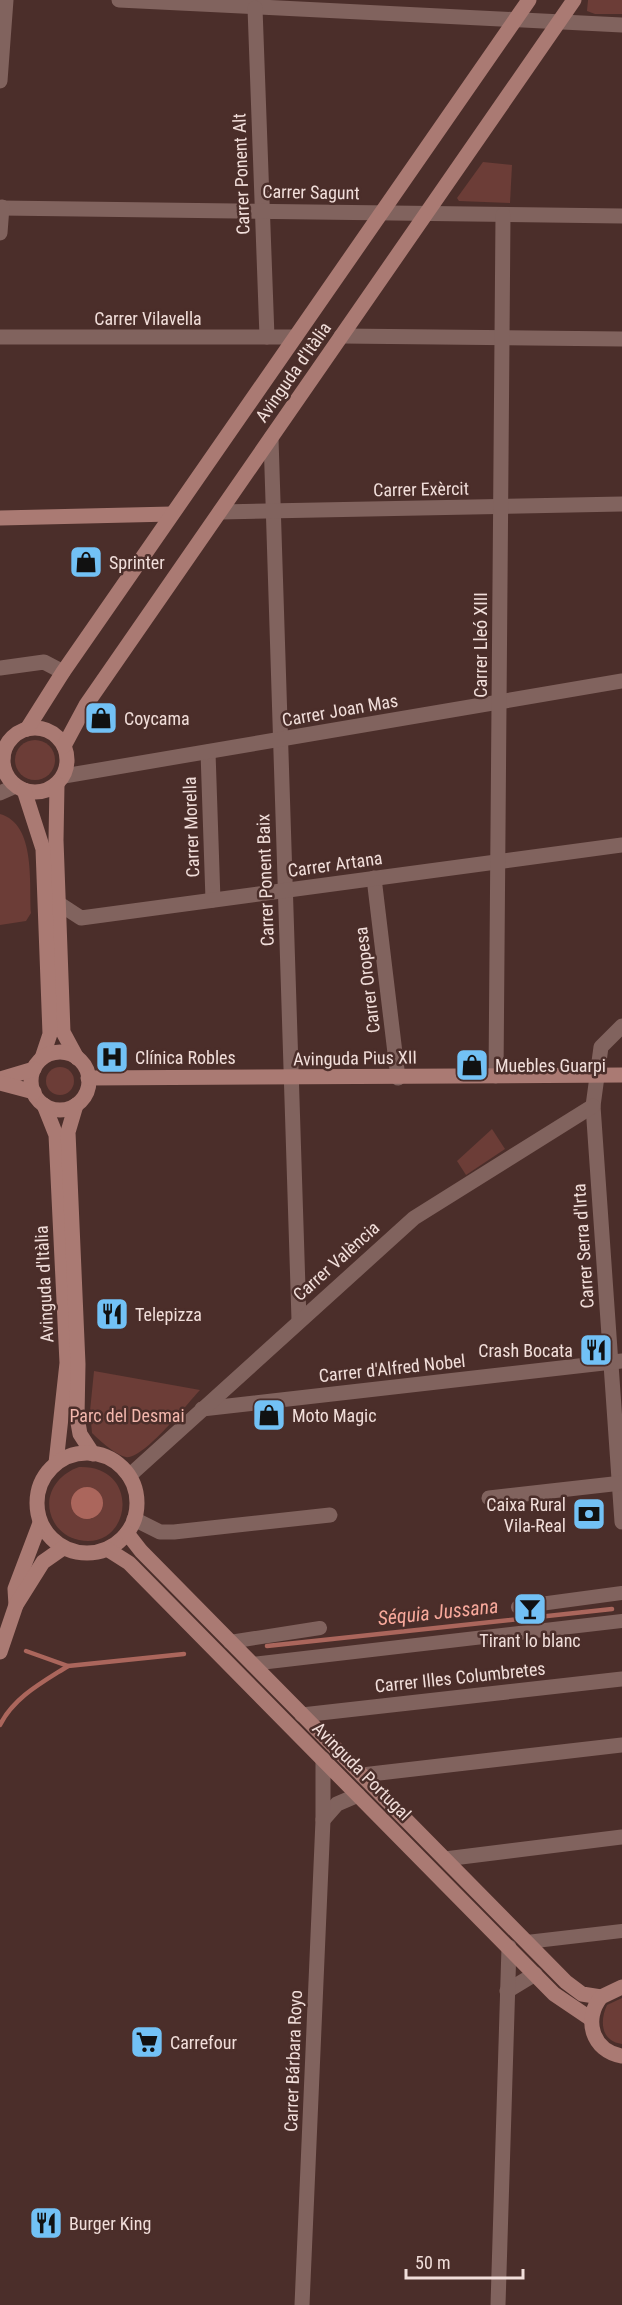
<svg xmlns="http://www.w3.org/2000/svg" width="622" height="2305" viewBox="0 0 622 2305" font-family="'Roboto Condensed',sans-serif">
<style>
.green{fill:#6c3d37;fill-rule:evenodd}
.water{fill:#ab665c}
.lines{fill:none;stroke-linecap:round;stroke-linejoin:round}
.stream{stroke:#ab665c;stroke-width:4.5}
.pedestrian{stroke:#81635e;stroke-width:14}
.minor{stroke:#81635e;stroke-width:15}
.tertiary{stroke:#81635e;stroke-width:15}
.secondary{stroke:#aa7a73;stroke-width:15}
.labels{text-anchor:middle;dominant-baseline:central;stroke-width:5;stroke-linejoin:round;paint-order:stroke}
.street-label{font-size:18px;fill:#f1deda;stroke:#4b2e2a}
.poi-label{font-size:18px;fill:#f1deda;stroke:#4b2e2a;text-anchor:start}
.park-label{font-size:18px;fill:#f3b7ad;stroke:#4b2e2a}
.water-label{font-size:20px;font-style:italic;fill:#f8a99c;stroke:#4b2e2a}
</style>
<rect width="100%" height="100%" fill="#4b2e2a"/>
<!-- green -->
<g class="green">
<path d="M588 0H622V14H595L587 11Z"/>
<path d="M483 162 512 165 510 203 459 201 457 198Z"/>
<circle cx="35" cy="760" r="20"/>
<path d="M0 814C36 824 29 883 31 913L26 921 0 925Z"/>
<circle cx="60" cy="1081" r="14"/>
<path d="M492 1129 505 1149 466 1175 457 1161Z"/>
<path d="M94 1371 200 1390C188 1403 142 1461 126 1457 116 1455 100 1441 92 1433L90 1411Z"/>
<path d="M79 1467C142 1465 132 1551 79 1540 68 1538 59 1531 54 1522 41 1498 56 1475 79 1467ZM86 1487 103 1501 100 1512 91 1519 71 1506 76 1492Z"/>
<path d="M622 1998V2044C600 2041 600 2020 607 2005Z"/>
</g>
<!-- water -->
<circle class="water" cx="87" cy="1503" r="16"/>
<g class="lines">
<!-- stream -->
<g class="stream">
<path d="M267 1646 612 1609"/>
<path d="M26 1651 68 1666 184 1654"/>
<path d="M0 1725C14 1697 43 1682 68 1666"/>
</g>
<!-- pedestrian -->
<g class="pedestrian">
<path d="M518 1607 622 1593"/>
<path d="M230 1642 320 1628"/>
<path d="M252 1664 622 1621"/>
<path d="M527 1942 622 1931"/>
</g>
<!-- minor -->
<g class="minor">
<path d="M119 0 622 25"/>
<path d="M255 8 267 337"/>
<path d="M0 81 6 0"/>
<path d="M0 208 622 216"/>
<path d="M0 233 2 207"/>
<path d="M341 336 622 339"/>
<path d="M0 337H295"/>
<path d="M271 438 299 1320"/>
<path d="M220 512 622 504"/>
<path d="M0 668 44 662 63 672"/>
<path d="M208 752 213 900"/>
<path d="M64 776 622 681"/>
<path d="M374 878 398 1078"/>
<path d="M58 903 81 918 622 845"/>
<path d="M622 1026 601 1047 593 1106 622 1522"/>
<path d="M496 1076 503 215"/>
<path d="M202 1409 622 1361"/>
<path d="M129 1476 414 1218 593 1106"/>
<path d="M489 1498 622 1483"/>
<path d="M134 1519 160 1532H174L330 1515"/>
<path d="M302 1715 622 1679"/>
<path d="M362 1775 622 1745"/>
<path d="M323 1820 337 1804 358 1795"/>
<path d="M445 1859 622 1837"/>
<path d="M507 1991 535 1974"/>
<path d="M302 2305 323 1820V1759"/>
<path d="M498 2305 509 1947"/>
</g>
<!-- tertiary -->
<g class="tertiary">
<path d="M0 763 3 758"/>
<path d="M0 793 16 786"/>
</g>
<!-- secondary -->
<g class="secondary">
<path d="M0 518 172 514"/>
<circle cx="35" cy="760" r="32"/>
<path d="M27 729 63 672 529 0"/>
<path d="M64 746 86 705 574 0"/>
<path d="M57 784 56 840 63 1032 77 1058"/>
<path d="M24 790 43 849 50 1034 42 1058"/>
<circle cx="60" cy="1081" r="29"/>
<path d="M88 1078 622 1075"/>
<path d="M0 1079 34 1069"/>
<path d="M0 1083 34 1092"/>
<path d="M44 1105 56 1135 67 1363 56 1463"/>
<path d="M76 1105 68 1132 78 1364 77 1417 80 1434 93 1454"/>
<circle cx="87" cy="1503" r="50"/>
<path d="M127 1533 141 1551 566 1982 582 1994 601 1997"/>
<path d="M107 1549 129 1563 554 1994 591 2019"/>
<path d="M16 1605 15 1589 40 1523"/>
<path d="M0 1652 16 1605 43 1562 63 1548"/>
<path d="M622 1987 601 1997C583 2019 592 2051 622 2056"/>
</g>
</g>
<!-- icons -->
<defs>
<symbol id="shop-square" viewBox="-11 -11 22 22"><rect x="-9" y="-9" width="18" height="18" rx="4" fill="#72c1f5" stroke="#4b2e2a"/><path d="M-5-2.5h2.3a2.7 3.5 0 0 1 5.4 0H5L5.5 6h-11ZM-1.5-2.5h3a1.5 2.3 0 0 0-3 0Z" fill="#111"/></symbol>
<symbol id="hospital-square" viewBox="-11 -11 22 22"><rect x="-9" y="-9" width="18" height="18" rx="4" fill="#72c1f5" stroke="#4b2e2a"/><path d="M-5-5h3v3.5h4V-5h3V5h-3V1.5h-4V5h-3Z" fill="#111"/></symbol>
<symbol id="restaurant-square" viewBox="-11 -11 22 22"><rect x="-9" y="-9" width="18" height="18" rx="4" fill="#72c1f5" stroke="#4b2e2a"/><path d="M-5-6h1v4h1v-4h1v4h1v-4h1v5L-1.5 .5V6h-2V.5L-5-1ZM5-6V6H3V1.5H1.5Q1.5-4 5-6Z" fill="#111"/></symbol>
<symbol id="bank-square" viewBox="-11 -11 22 22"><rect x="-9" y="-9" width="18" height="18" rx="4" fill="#72c1f5" stroke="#4b2e2a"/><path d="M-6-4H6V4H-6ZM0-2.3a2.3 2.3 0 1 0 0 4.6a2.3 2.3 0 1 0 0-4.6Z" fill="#111"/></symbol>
<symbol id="bar-square" viewBox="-11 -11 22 22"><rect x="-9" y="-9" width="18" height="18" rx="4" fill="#72c1f5" stroke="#4b2e2a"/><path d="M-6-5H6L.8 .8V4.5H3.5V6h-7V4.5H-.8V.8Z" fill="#111"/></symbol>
<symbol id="supermarket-square" viewBox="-11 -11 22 22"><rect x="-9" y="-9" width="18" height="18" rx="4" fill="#72c1f5" stroke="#4b2e2a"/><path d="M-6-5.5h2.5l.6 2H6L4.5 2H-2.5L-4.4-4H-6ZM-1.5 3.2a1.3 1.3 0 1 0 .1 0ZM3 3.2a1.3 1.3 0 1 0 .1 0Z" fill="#111"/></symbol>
</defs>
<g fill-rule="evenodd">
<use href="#shop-square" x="67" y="543" width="38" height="38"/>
<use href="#shop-square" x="82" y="699" width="38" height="38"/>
<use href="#hospital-square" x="93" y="1038" width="38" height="38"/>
<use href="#shop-square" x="453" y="1046" width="38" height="38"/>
<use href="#restaurant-square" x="93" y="1295" width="38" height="38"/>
<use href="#restaurant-square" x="577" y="1331" width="38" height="38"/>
<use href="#shop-square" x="250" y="1396" width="38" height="38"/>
<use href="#bank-square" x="570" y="1495" width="38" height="38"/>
<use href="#bar-square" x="511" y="1590" width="38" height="38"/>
<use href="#supermarket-square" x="128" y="2023" width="38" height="38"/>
<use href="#restaurant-square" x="27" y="2204" width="38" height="38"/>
</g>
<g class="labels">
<!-- street labels -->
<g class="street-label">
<text transform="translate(241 174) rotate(-92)">Carrer Ponent Alt</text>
<text transform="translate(311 192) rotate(1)">Carrer Sagunt</text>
<text x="148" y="318">Carrer Vilavella</text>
<text transform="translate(293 372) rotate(-55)">Avinguda d'Itàlia</text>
<text transform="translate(421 489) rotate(-1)">Carrer Exèrcit</text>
<text transform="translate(480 645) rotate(-90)">Carrer Lleó XIII</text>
<text transform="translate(340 710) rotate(-10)">Carrer Joan Mas</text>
<text transform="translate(191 827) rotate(-92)">Carrer Morella</text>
<text transform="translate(335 864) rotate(-8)">Carrer Artana</text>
<text transform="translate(265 880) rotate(-92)">Carrer Ponent Baix</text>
<text transform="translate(367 980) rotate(-97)">Carrer Oropesa</text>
<text transform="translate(355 1058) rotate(-1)">Avinguda Pius XII</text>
<text transform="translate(583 1246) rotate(-94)">Carrer Serra d'Irta</text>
<text transform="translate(336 1261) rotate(-42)">Carrer València</text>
<text transform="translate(44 1284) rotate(-93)">Avinguda d'Itàlia</text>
<text transform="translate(392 1368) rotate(-6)">Carrer d'Alfred Nobel</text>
<text transform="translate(460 1677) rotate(-6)">Carrer Illes Columbretes</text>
<text transform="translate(362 1771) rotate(45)">Avinguda Portugal</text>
<text transform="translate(293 2061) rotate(-88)">Carrer Bárbara Royo</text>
</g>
<!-- poi labels -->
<g class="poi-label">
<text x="109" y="562">Sprinter</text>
<text x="124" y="718">Coycama</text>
<text x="135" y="1057">Clínica Robles</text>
<text x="495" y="1065">Muebles Guarpi</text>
<text x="135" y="1314">Telepizza</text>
<text x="573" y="1350" text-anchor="end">Crash Bocata</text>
<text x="292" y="1415">Moto Magic</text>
<text x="566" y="1504" text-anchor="end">Caixa Rural<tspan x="566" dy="21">Vila-Real</tspan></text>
<text x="530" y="1640" text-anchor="middle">Tirant lo blanc</text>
<text x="170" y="2042">Carrefour</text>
<text x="69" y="2223">Burger King</text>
</g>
<!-- park labels -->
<g class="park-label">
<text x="127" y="1415">Parc del Desmai</text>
</g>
<!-- water labels -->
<g class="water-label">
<text transform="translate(438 1612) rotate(-6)">Séquia Jussana</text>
</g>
</g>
<!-- scale -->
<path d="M406 2269v9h117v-9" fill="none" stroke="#f1deda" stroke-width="3"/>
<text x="415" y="2269" font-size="18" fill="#f1deda" stroke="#4b2e2a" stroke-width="4.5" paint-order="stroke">50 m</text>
</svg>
